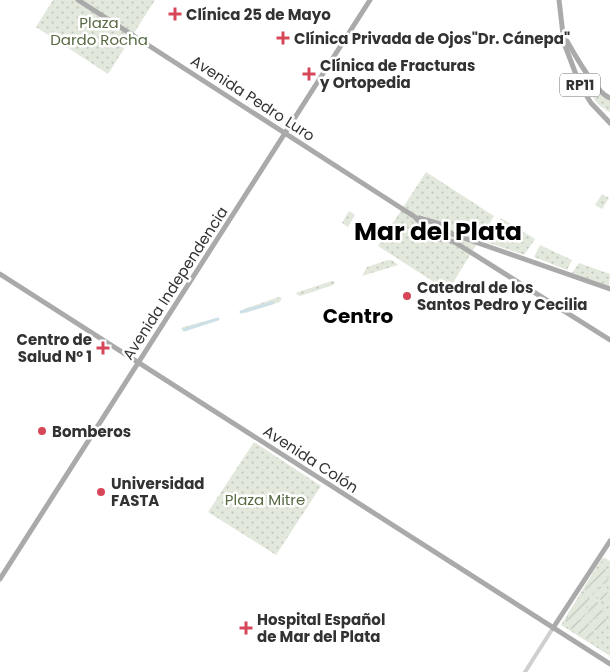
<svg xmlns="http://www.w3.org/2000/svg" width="610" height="672" viewBox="0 0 610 672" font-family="Poppins,sans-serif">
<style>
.grass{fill:url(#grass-dots)}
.garden{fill:url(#garden-furrows)}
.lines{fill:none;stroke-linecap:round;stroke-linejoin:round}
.canal{stroke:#cde0e8;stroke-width:3}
.minor{stroke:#cfcfcf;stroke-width:4}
.major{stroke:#aaa;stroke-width:5}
.poi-dot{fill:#d64759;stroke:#fff;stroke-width:2}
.labels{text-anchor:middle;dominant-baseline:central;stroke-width:5;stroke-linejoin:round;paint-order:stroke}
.shield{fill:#fff;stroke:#707070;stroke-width:1}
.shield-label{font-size:14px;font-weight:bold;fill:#323232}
.poi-label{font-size:15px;font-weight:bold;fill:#323232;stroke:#fff;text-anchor:start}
.park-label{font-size:15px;fill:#576a43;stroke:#fff}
.street-label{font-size:15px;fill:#323232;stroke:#fff}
.district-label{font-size:20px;font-weight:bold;fill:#000;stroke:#fff}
.town-label{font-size:25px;font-weight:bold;fill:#000;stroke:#fff}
</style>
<defs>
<pattern id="grass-dots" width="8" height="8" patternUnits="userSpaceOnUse" patternTransform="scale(1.25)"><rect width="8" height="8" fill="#e2e8dc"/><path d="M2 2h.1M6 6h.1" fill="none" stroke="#c2c7bd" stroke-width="1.8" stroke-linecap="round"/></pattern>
<pattern id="garden-furrows" width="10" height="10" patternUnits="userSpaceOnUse" patternTransform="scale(1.25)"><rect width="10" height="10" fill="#e2e8dc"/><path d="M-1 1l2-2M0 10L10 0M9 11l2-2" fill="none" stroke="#c2c7bd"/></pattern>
</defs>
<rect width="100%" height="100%" fill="#fff"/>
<!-- grass -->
<g class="grass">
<path d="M53 0H155L108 74 36 27Z"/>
<path d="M582 73 602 96 610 100V112L605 110 606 109C594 105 587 87 582 73Z"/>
<path d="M426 172 494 216 448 291 378 246Z"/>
<path d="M602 194 609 198 602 209 595 205Z"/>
<path d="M349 211 355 215 348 227 342 223Z"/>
<path d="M501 218 535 239 524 255 486 242Z"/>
<path d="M540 245 572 260 567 270 534 257Z"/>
<path d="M388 260H392L398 265 362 276 367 267Z"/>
<path d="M579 263 610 274 609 286 572 273Z"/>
<path d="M332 281 335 282 333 285 300 296 296 294 298 292Z"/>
<path d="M279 297 282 298 280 302 245 313 243 312 244 309Z"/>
<path d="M217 318H219L218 320 183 330 181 329 183 327Z"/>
<path d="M254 442 321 486 276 555 208 512Z"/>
<path d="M602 558H605L610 561V656L561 625Z"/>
</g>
<!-- garden -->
<g class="garden">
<path d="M604 560 608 580 606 583 599 585 593 595 585 590Z"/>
<path d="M606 586 609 601 606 603 595 596 600 587Z"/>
<path d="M583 593 590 598 585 607 586 612 584 617 565 622Z"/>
<path d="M592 599 604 607 603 609 588 612 587 608Z"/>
<path d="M603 610 605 617 589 620 585 618 587 613Z"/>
<path d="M584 618 588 621 590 630 598 635 593 643 564 625 566 623Z"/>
<path d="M605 618 607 620 599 633 592 628 590 621Z"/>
</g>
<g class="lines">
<!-- canal -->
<g class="canal">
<path d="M241 312 272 303"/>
<path d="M184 330 218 319"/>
</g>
<!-- minor -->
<path class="minor" d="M525 672 553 628"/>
<!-- major -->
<g class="major">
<path d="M78 0 415 217 435 239 448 240 456 243 610 340"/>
<path d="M559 0 564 43 580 85 591 103 610 123"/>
<path d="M564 40 567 41C575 55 596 93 610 98"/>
<path d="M419 218 440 224 452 234 461 237 610 289"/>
<path d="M0 274 610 664"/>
<path d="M0 579 370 0"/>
<path d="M553 628 610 541"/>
</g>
</g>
<!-- markers -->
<g class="poi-dot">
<path d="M172.5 6.5h5v5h5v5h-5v5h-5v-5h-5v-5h5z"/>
<path d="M280.5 30.5h5v5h5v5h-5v5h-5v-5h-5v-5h5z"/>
<path d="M306.5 66.5h5v5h5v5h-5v5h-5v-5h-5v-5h5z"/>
<circle cx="407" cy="296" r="5"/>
<path d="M100.5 340.5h5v5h5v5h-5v5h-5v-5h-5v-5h5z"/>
<circle cx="42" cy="431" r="5"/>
<circle cx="101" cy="492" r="5"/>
<path d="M243.5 620.5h5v5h5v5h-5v5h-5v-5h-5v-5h5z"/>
</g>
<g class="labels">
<!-- shield labels -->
<rect class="shield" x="560" y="73.5" width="40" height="23" rx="4"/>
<g class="shield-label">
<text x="580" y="85">RP11</text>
</g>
<!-- poi labels -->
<g class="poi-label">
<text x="186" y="14">Clínica 25 de Mayo</text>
<text x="294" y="38">Clínica Privada de Ojos"Dr. Cánepa"</text>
<text x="320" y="65">Clínica de Fracturas<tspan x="320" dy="17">y Ortopedia</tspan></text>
<text x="417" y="287">Catedral de los<tspan x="417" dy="17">Santos Pedro y Cecilia</tspan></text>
<text x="92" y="339" text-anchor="end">Centro de<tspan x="92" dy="17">Salud Nº 1</tspan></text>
<text x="52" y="431">Bomberos</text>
<text x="111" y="483">Universidad<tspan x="111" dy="17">FASTA</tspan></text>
<text x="257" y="619">Hospital Español<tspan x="257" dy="17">de Mar del Plata</tspan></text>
</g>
<!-- park labels -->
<g class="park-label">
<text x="99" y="22">Plaza<tspan x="99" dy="17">Dardo Rocha</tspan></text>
<text x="265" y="499">Plaza Mitre</text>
</g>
<!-- street labels -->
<g class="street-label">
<text transform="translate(253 98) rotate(33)">Avenida Pedro Luro</text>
<text transform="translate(175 283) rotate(-57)">Avenida Independencia</text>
<text transform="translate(311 459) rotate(33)">Avenida Colón</text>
</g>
<!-- district labels -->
<g class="district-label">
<text x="358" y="316">Centro</text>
</g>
<!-- town labels -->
<g class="town-label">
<text x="438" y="231">Mar del Plata</text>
</g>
</g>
</svg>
